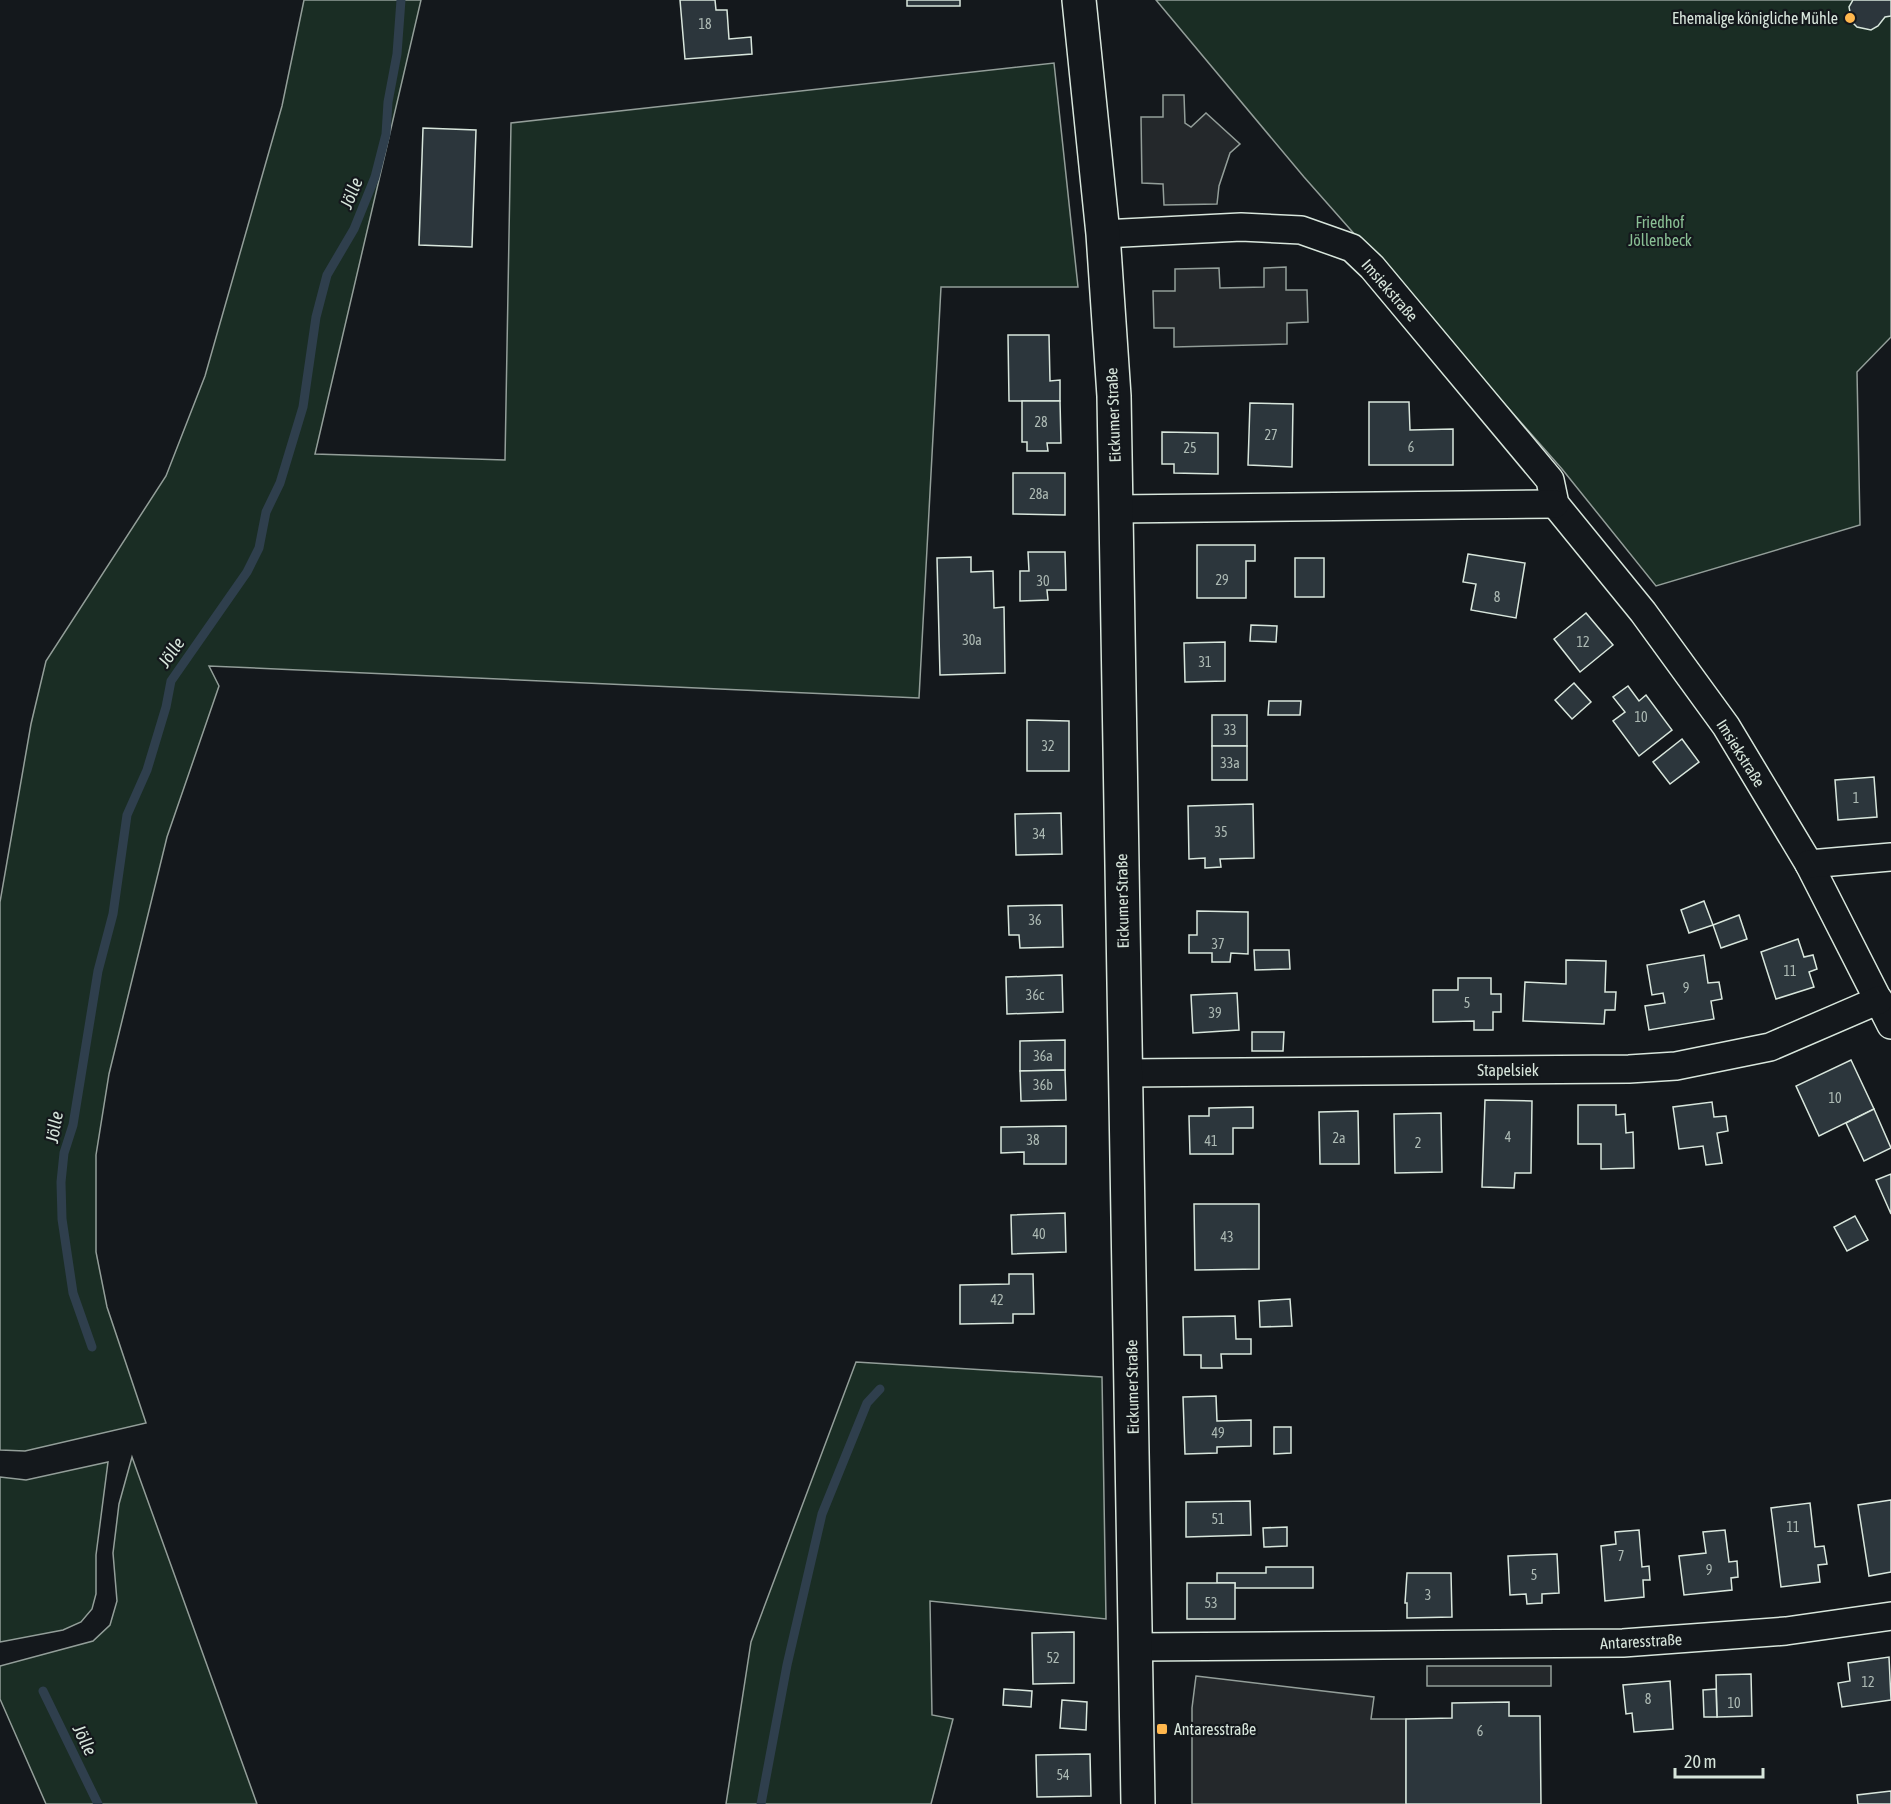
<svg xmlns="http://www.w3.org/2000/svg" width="1891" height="1804" viewBox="0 0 1891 1804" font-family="'Asap Condensed',sans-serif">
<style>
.green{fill:#1a2d24;stroke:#939e99;stroke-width:1.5}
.parking{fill:#24282b;stroke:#939e99;stroke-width:1.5}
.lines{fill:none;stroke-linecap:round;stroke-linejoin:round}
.stream{stroke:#2f3f4d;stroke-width:9}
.building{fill:#2c363c;stroke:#d8e6dc;stroke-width:1.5}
.minor-casing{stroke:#d8e6dc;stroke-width:30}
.secondary-casing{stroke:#d8e6dc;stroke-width:36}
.minor{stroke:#14181c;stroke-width:27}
.secondary{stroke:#14181c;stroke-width:33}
.poi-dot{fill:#ffb74d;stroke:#14181c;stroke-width:2}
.labels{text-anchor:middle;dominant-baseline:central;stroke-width:4.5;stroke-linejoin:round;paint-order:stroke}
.number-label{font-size:14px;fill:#adbab4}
.poi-label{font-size:16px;fill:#d8e6dc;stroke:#14181c;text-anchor:end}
.park-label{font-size:16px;fill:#8ac095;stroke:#14181c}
.street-label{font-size:16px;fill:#d8e6dc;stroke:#14181c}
.water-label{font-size:18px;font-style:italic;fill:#d8e6dc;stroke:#14181c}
</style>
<rect width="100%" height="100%" fill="#14181c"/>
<!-- green -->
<g class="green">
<path d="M304 0H421L315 454 505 460 511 123 1054 63 1078 287H941L919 698 209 666 219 686 167 837 109 1074 96 1155V1252L107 1307 146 1423 25 1451 0 1450V902L31 724 46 661 166 476 205 376 282 106Z"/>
<path d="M1156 0H1891V337L1857 372 1860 525 1656 586 1562 469 1304 177Z"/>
<path d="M856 1362 1102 1377 1106 1619 930 1601 932 1715 953 1719 931 1804H726L751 1642Z"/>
<path d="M132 1457 257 1804H46L0 1699V1666L93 1641 110 1625 117 1601 113 1553 119 1504Z"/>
<path d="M108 1462 96 1555V1594L92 1609 81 1622 63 1630 0 1642V1477L26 1480Z"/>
</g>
<!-- parking -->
<g class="parking">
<path d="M1163 95H1184L1185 123 1191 127 1206 113 1240 144 1230 153 1219 186 1217 204 1164 205 1163 184 1142 183 1141 117H1163Z"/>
<path d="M1286 267V290H1307L1308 322 1287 323V344L1174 347V328H1154L1153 291H1175V269L1219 268 1220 288 1264 287V268Z"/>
<rect x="1427" y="1666" width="124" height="20"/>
<path d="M1196 1676 1374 1697 1371 1719H1406V1804H1192V1708Z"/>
</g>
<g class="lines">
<!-- stream -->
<g class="stream">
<path d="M92 1347 73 1293 62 1219 61 1182 64 1153 73 1125 98 971 113 914 127 815 147 770 166 707 171 681 247 572 259 548 266 512 280 483 303 407 316 317 327 275 354 229 375 177 386 134 388 102 397 54 401 0"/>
<path d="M43 1691 98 1804"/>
<path d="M761 1804 787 1665 822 1514 867 1403 880 1389"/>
</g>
</g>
<!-- building -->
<g class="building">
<path d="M680 0H715L716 10H727L729 39 751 37 752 54 685 59Z"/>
<rect x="907" y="0" width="53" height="6"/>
<path d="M1853 0H1891V16L1885 17 1878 26 1871 30 1857 27 1852 22 1849 7Z"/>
<path d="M423 128 476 130 472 247 419 245Z"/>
<path d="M1008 335H1049L1050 381 1060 380V401H1009Z"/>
<path d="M1022 401H1060L1061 443H1047L1048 451H1027V442H1022Z"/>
<path d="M1369 402H1409L1410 430 1453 429V465H1369Z"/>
<path d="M1250 403 1293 404 1292 467 1248 465Z"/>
<path d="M1162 432 1218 433V474L1174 473V464H1162Z"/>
<path d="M1013 473H1065V515L1013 514Z"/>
<path d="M1197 545H1255V561H1246V598H1197Z"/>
<path d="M1028 552H1065L1066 590H1047L1048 600 1020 601V571H1029Z"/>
<path d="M1468 554 1525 563 1516 618 1471 610 1476 584 1463 582Z"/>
<path d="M971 557V572L993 571 994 608 1004 607 1005 673 940 675 937 558Z"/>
<rect x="1295" y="558" width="29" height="39"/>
<path d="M1586 613 1613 645 1580 672 1554 639Z"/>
<path d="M1251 625 1277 626 1276 642 1250 641Z"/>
<path d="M1225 642V681L1185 682 1184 643Z"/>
<path d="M1574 683 1591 702 1572 719 1555 700Z"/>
<path d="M1628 686 1639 701 1646 695 1672 730 1639 756 1613 721 1625 712 1613 697Z"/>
<path d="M1269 701H1301L1300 715H1268Z"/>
<rect x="1212" y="715" width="35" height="31"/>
<path d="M1027 720 1069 721V771H1027Z"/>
<path d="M1682 739 1699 762 1670 784 1653 762Z"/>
<rect x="1212" y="746" width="35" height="34"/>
<path d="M1874 777 1877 817 1838 820 1835 780Z"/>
<path d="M1253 804 1254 858 1220 859 1221 867 1205 868V858L1189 859 1188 806Z"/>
<path d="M1061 813 1062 854 1016 855 1015 814Z"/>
<path d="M1704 901 1713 925 1689 933 1681 910Z"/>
<path d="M1062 905 1063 947 1020 948 1019 935H1009L1008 906Z"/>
<path d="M1197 911 1248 912V954L1231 953 1230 962H1212V953H1189V935H1197Z"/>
<path d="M1739 915 1747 939 1721 948 1713 925Z"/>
<path d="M1798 939 1804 957 1813 955 1817 969 1809 972 1814 987 1776 999 1761 952Z"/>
<path d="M1254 950H1289L1290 969 1255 970Z"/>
<path d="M1704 955 1708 983 1719 982 1722 999 1711 1001 1714 1019 1649 1030 1645 1006 1665 1003 1663 993 1652 995 1647 965Z"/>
<path d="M1566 960 1606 961 1605 992H1616L1615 1010H1605L1604 1024 1523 1021 1525 982 1566 984Z"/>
<path d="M1062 975 1063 1012 1007 1014 1006 977Z"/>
<path d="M1458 978H1491V994H1501V1012H1493V1030H1474V1021L1433 1022V990H1458Z"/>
<path d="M1237 993 1239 1030 1193 1033 1191 995Z"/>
<path d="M1252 1032H1284L1283 1051H1252Z"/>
<path d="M1065 1040V1070L1020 1071V1041Z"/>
<path d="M1851 1060 1874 1109 1819 1136 1796 1086Z"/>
<path d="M1065 1070 1066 1100 1021 1101 1020 1071Z"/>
<path d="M1485 1100 1532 1101 1531 1173H1515L1514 1188 1482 1187Z"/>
<path d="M1712 1102 1714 1117 1726 1116 1728 1131 1717 1133 1722 1163 1706 1165 1703 1146 1679 1149 1673 1107Z"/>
<path d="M1578 1105H1616V1115L1625 1114 1626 1133 1633 1132 1634 1168 1601 1169V1144H1578Z"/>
<path d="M1253 1107V1128H1233V1154H1190L1189 1116H1209V1108Z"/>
<path d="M1874 1109 1891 1148 1864 1161 1846 1123Z"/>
<path d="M1358 1111 1359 1164H1320L1319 1112Z"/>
<path d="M1441 1113 1442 1172 1395 1173 1394 1114Z"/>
<path d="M1066 1126V1164H1024V1152L1001 1153V1127Z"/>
<path d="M1891 1174V1214L1876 1180Z"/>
<path d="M1194 1204H1259V1269L1195 1270Z"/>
<path d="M1065 1213 1066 1252 1012 1254 1011 1215Z"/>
<path d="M1855 1216 1868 1240 1847 1251 1834 1227Z"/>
<path d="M1009 1274H1033L1034 1314H1013V1323L960 1324V1285L1009 1284Z"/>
<path d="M1290 1299 1292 1326 1260 1327 1259 1301Z"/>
<path d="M1235 1316 1236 1339H1251V1354H1221L1222 1368H1201V1355H1184L1183 1317Z"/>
<path d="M1216 1396 1217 1421 1251 1420V1446L1217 1447V1453L1185 1454 1183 1397Z"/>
<path d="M1274 1427H1291V1453L1274 1454Z"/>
<path d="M1891 1500V1572L1869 1576 1858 1505Z"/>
<path d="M1250 1501 1251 1535 1186 1537V1502Z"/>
<path d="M1810 1503 1815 1547 1824 1546 1827 1564 1818 1565 1820 1582 1781 1587 1771 1508Z"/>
<path d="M1287 1527V1546L1264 1547 1263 1528Z"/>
<path d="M1639 1530 1642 1567 1649 1566 1650 1580H1643L1644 1597 1605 1601 1601 1546 1616 1544 1615 1532Z"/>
<path d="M1725 1530 1729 1562 1737 1561 1738 1577 1731 1578 1732 1590 1684 1595 1679 1556 1706 1553 1703 1532Z"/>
<path d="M1557 1554 1559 1593 1542 1594V1603L1527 1604 1526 1594 1510 1595 1508 1556Z"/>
<path d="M1266 1567H1313V1588H1235V1583H1217V1573H1266Z"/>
<path d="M1407 1573H1451L1452 1617 1407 1618V1603H1405Z"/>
<rect x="1187" y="1583" width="48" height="36"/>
<path d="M1074 1632V1683L1033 1684 1032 1633Z"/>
<path d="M1889 1657 1891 1700 1842 1707 1838 1683 1850 1681 1848 1663Z"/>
<path d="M1751 1674 1752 1716 1717 1717 1716 1675Z"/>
<path d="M1670 1681 1673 1729 1634 1732 1632 1713 1626 1714 1623 1685Z"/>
<path d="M1004 1689 1032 1691 1031 1707 1003 1705Z"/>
<path d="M1716 1689 1717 1717H1704L1703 1690Z"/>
<path d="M1062 1700 1087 1702 1086 1730 1060 1728Z"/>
<path d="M1509 1702V1716H1540L1541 1804H1406V1719L1452 1718V1703Z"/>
<path d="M1090 1754 1091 1796 1037 1797 1036 1755Z"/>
<path d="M1891 1791V1804H1858L1857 1795Z"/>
</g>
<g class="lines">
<defs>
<g id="minor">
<path d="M1103 234 1241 227 1301 230 1352 248 1372 267 1550 480 1555 504 1643 612 1726 726 1809 864 1891 1025"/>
<path d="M1116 509 1555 504"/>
<path d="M1809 864 1891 857"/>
<path d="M1125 1073 1629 1069 1676 1066 1770 1047 1879 1000"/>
<path d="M1137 1647 1623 1643 1786 1631 1891 1616"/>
</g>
<path id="secondary" d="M1079 0 1103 234 1114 396 1138 1804"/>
</defs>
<!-- minor casing -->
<use href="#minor" class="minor-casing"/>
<!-- secondary casing -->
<use href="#secondary" class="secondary-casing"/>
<!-- minor -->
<use href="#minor" class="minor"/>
<!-- secondary -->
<use href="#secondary" class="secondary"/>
</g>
<!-- markers -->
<g class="poi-dot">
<circle cx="1850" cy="18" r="6"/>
<rect x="1156" y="1723" width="12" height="12" rx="3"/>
</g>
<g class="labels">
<!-- number labels -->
<g class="number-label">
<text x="705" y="24">18</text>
<text x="1041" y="422">28</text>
<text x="1271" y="435">27</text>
<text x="1411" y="447">6</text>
<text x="1190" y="448">25</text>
<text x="1039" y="494">28a</text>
<text x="1222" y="580">29</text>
<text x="1043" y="581">30</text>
<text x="1497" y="597">8</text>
<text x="972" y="640">30a</text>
<text x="1583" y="642">12</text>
<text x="1205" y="662">31</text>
<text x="1641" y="717">10</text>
<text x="1230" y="730">33</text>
<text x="1048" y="746">32</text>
<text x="1230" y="763">33a</text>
<text x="1856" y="798">1</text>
<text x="1221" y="832">35</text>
<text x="1039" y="834">34</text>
<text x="1035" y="920">36</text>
<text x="1218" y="944">37</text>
<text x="1790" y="971">11</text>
<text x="1686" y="988">9</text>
<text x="1035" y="995">36c</text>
<text x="1467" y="1003">5</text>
<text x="1215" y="1013">39</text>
<text x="1043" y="1056">36a</text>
<text x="1043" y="1085">36b</text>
<text x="1835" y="1098">10</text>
<text x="1508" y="1137">4</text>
<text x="1339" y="1138">2a</text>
<text x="1033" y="1140">38</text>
<text x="1211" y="1141">41</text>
<text x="1418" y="1143">2</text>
<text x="1039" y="1234">40</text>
<text x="1227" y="1237">43</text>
<text x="997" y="1300">42</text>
<text x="1218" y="1433">49</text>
<text x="1218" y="1519">51</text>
<text x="1793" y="1527">11</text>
<text x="1621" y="1556">7</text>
<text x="1709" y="1570">9</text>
<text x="1534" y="1575">5</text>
<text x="1428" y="1595">3</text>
<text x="1211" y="1603">53</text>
<text x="1053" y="1658">52</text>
<text x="1868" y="1682">12</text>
<text x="1648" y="1699">8</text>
<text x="1734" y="1703">10</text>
<text x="1480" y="1731">6</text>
<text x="1063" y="1775">54</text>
</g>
<!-- poi labels -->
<g class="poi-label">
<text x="1838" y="18">Ehemalige königliche Mühle</text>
<text x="1174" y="1729" text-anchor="start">Antaresstraße</text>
</g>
<!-- park labels -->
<g class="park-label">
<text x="1660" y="222">Friedhof<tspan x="1660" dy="18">Jöllenbeck</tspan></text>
</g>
<!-- street labels -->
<g class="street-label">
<text transform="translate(1390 290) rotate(49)">Imsiekstraße</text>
<text transform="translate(1113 415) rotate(-92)">Eickumer Straße</text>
<text transform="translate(1741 753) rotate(58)">Imsiekstraße</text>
<text transform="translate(1122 901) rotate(-91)">Eickumer Straße</text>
<text x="1508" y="1070">Stapelsiek</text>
<text transform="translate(1132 1387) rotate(-91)">Eickumer Straße</text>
<text transform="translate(1641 1641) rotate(-3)">Antaresstraße</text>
</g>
<!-- water labels -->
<g class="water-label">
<text transform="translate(351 193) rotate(-68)">Jölle</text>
<text transform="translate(171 652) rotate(-55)">Jölle</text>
<text transform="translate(54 1127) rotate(-80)">Jölle</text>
<text transform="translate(85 1740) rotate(64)">Jölle</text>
</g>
</g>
<!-- scale -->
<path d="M1675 1768v9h88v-9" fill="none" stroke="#d8e6dc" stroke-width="3"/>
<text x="1684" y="1768" font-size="18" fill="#d8e6dc" stroke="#14181c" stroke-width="4.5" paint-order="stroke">20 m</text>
</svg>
